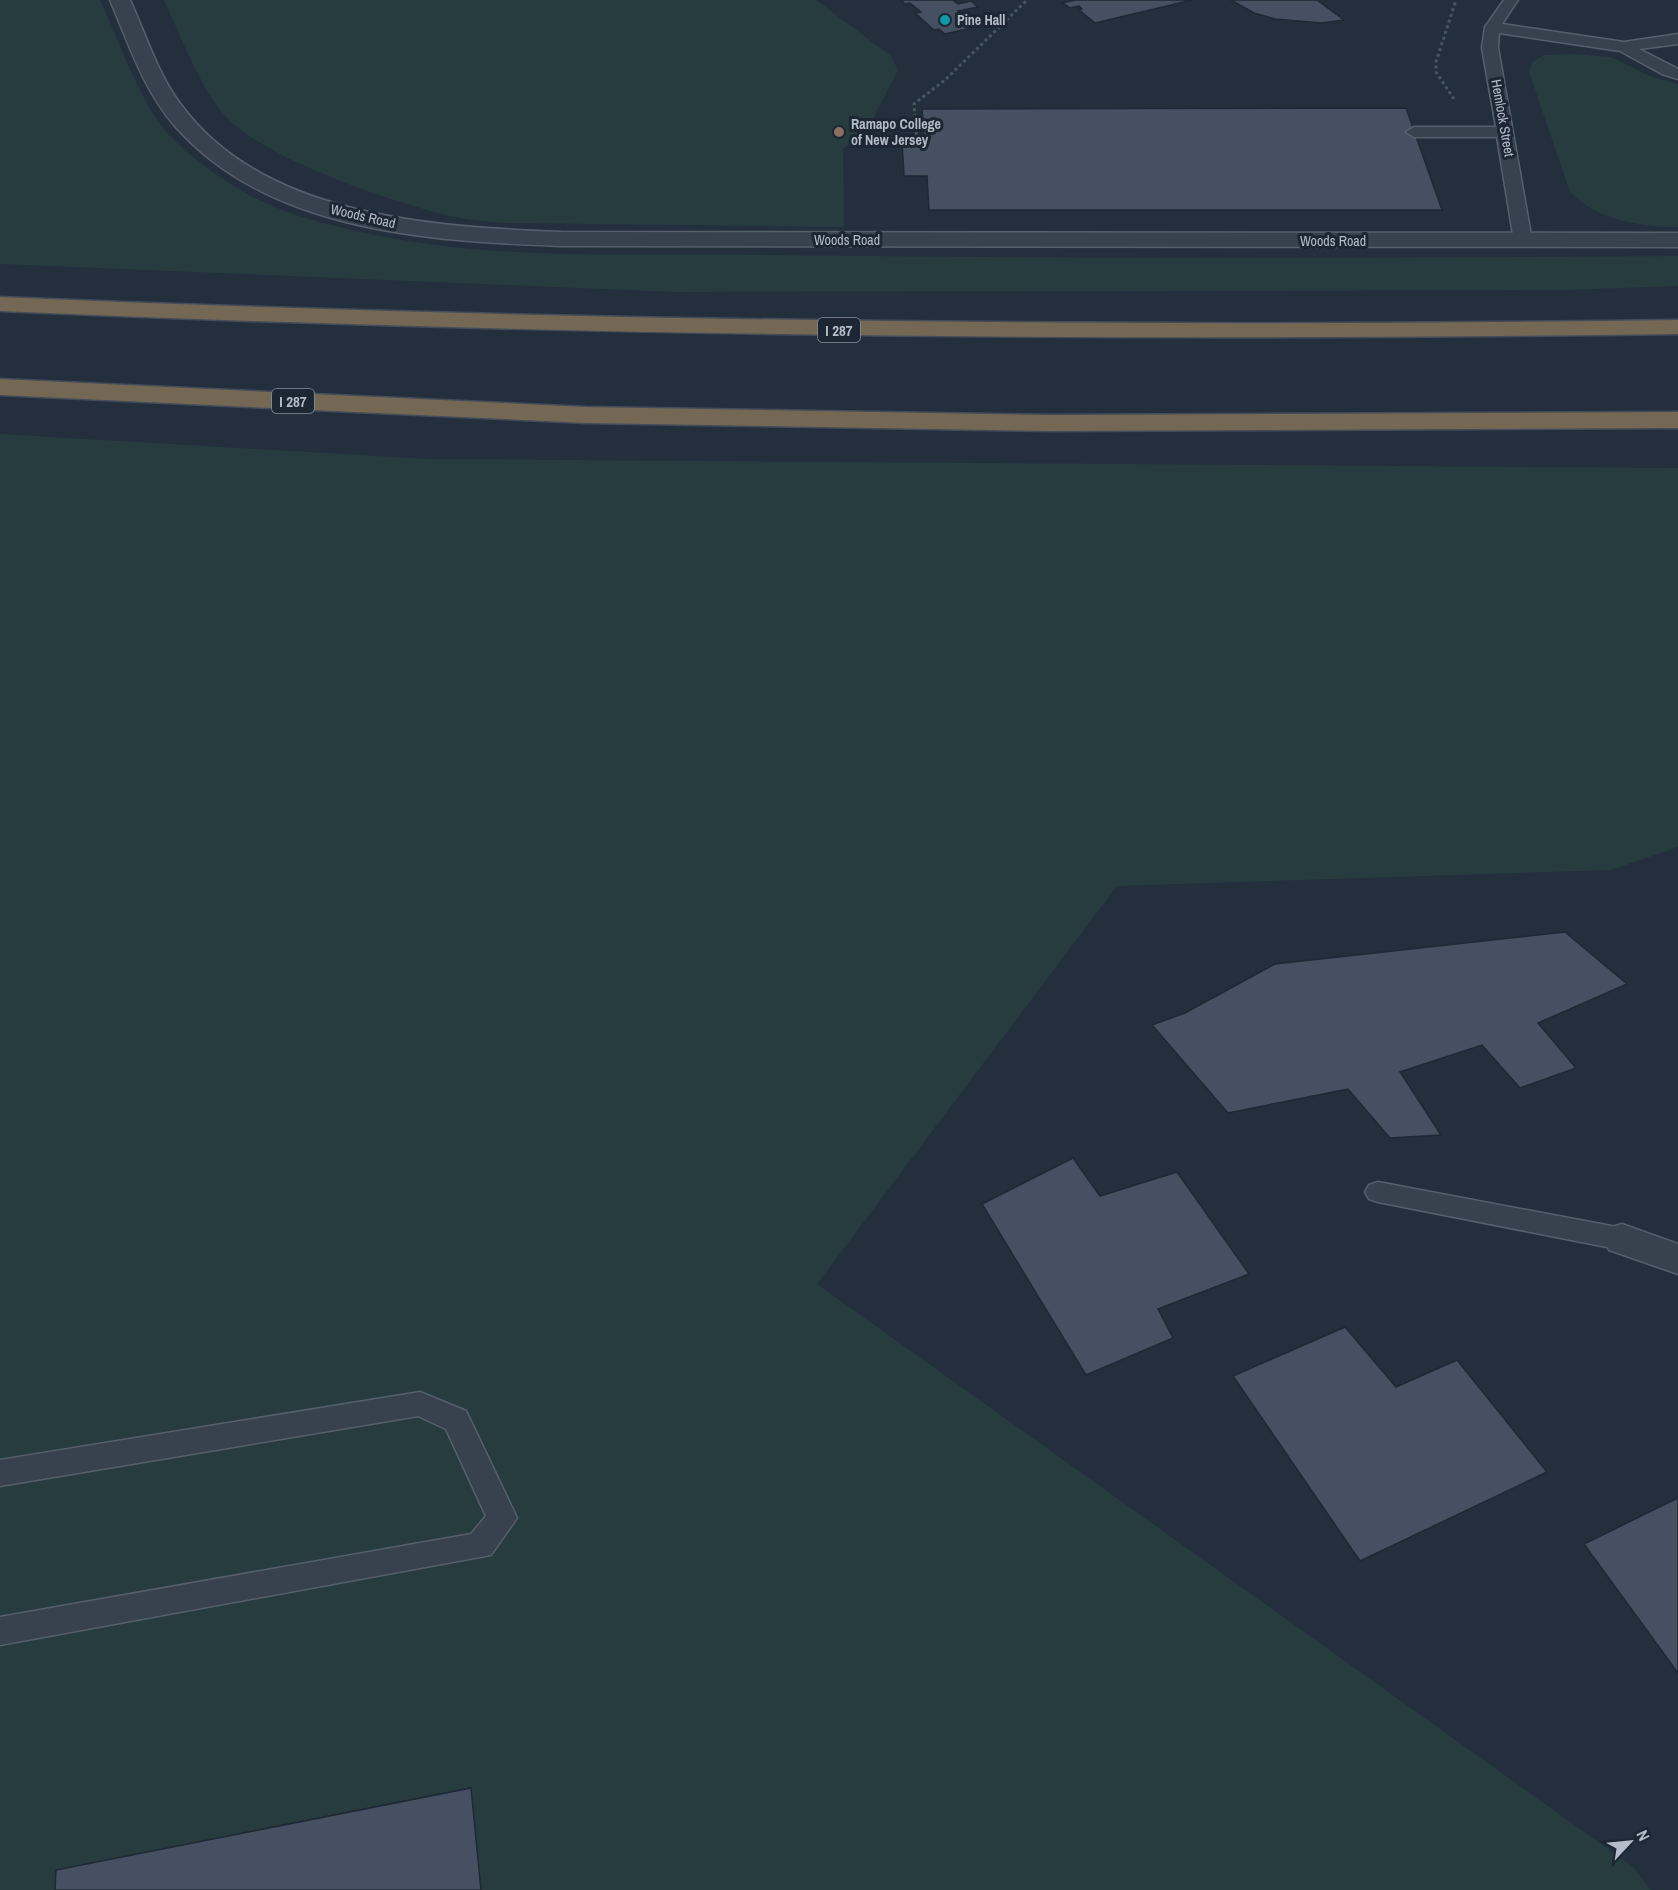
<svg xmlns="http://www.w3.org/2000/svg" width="1678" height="1890" viewBox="0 0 1678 1890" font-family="'Archivo Narrow',sans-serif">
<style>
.green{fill:#263c3f}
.building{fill:#455162;stroke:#1f2835;stroke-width:1.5}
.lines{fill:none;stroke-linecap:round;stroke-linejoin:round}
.service-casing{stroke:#565f6c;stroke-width:3}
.minor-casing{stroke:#565f6c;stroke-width:3}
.motorway-casing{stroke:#434c59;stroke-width:3}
.path{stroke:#44595c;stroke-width:3;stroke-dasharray:3 3;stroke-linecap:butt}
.service{fill:#38414e;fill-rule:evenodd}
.minor{fill:#38414e;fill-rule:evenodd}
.motorway{fill:#746855;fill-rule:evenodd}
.culture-dot{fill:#0f9aa8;stroke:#1d2633;stroke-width:2}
.education-dot{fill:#8d6e63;stroke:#1d2633;stroke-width:2}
.labels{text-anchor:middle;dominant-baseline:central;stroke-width:6;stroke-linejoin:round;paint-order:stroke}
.far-poi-label{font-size:14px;font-weight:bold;fill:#b4bcc9;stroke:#1d2633;text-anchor:start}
.far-street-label{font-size:14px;fill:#b4bcc9;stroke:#1d2633}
.shield{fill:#1d2633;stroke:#878f9c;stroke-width:1.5}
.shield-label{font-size:15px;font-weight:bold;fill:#b4bcc9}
</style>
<rect width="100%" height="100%" fill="#242f3e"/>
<!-- green -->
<g class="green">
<path d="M0 0H100C118 38 138 97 164 129 188 157 226 183 259 200 289 215 323 223 356 231 490 262 633 253 770 255 1073 259 1375 258 1678 256V286L1568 290 675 292 0 264Z"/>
<path d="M164 0H816L891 56 898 70 867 130 843 149 844 227 504 223C486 221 467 220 450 216 391 202 267 160 226 117 201 90 180 34 164 0Z"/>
<path d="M1574 54 1611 57 1649 76 1678 84V227C1640 227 1597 220 1570 192L1529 72 1532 62 1544 55Z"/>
<path d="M0 434 427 459 1678 468V847L1611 870 1117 886 817 1284 1632 1866 1651 1890H0Z"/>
</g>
<!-- building -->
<g class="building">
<path d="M901 0H957L954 1 958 4 971 1 978 7 958 11 976 27 945 34 939 29 934 30 915 13 921 12 910 3 905 4Z"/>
<path d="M1075 0H1192L1095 23 1079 10 1082 9 1079 6 1070 8 1062 3Z"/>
<path d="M1231 0H1317L1344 20 1322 23 1275 19 1254 13Z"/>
<path d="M1406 108 1442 210H929L927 176H904L902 141H924L922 109Z"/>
<path d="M1565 932 1627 984 1538 1023 1576 1068 1520 1088 1482 1045 1400 1072 1441 1135 1390 1138 1348 1089 1228 1113 1152 1025 1185 1013 1275 964Z"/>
<path d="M1073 1158 1100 1196 1177 1172 1249 1274 1158 1309 1173 1338 1086 1375 982 1204Z"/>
<path d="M1345 1327 1396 1387 1457 1360 1547 1472 1360 1561 1233 1376Z"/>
<path d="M1678 1498V1673L1584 1544Z"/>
<path d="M471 1788 481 1890H55L56 1870Z"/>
</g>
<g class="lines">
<defs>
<g id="service">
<path d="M1504 0H1518L1502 24 1624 42 1678 34V44L1639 49 1678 69V79L1662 74 1620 51 1499 33 1498 48 1532 241 1523 246 1514 241 1497 137H1414L1406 132 1414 127H1496L1482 48 1485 27Z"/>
<path d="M1378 1182 1622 1228 1632 1231 1635 1239 1632 1247 1622 1250 1378 1202 1369 1199 1365 1192 1369 1185Z"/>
<path d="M420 1392 466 1411 517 1518 491 1555 0 1645V1617L471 1534 486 1516 446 1429 418 1416 0 1486V1460Z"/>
</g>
<g id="minor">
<path d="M110 0H130C146 35 158 75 182 106 264 217 435 227 561 232L1678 233V247L561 246C429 241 267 232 174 125 143 89 128 42 110 0Z"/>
<path d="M1622 1224 1678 1244V1274L1609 1250 1604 1239 1609 1228Z"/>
</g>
<g id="motorway">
<path d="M0 297C559 321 1118 328 1678 320V334C1118 342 559 336 0 311Z"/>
<path d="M0 379 586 407 1052 415 1678 412V428L1052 431 586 423 0 395Z"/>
</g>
</defs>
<!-- service casing -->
<use href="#service" class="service-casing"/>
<!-- minor casing -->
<use href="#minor" class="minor-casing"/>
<!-- motorway casing -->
<use href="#motorway" class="motorway-casing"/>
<!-- path -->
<g class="path">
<path d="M1454 99 1436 72V62L1456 0"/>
<path d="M917 141 914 104 945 80 1027 0"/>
</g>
<!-- service -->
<use href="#service" class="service"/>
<!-- minor -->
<use href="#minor" class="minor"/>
<!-- motorway -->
<use href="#motorway" class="motorway"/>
</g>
<!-- markers -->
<circle class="culture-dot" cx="945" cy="20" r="6"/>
<circle class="education-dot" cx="839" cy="132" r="6"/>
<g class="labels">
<!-- far-poi labels -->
<g class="far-poi-label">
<text x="957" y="20">Pine Hall</text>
<text x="851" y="124">Ramapo College<tspan x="851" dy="16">of New Jersey</tspan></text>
</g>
<!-- far-street labels -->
<g class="far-street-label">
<text transform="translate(1503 118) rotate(80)">Hemlock Street</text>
<text transform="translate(363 216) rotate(13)">Woods Road</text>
<text x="847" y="240">Woods Road</text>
<text x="1333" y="241">Woods Road</text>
</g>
<!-- shield labels -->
<g class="shield">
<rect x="818" y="318" width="42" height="24" rx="4.5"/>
<rect x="272" y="389" width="42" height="24" rx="4.5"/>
</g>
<g class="shield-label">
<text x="839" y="330">I 287</text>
<text x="293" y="401">I 287</text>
</g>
</g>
<!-- north arrow -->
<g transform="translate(1630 1842) rotate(64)" stroke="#1d2633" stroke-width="4.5" paint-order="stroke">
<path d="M0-4.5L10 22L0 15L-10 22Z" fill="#b4bcc9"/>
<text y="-9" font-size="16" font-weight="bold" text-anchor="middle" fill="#b4bcc9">N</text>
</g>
</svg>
